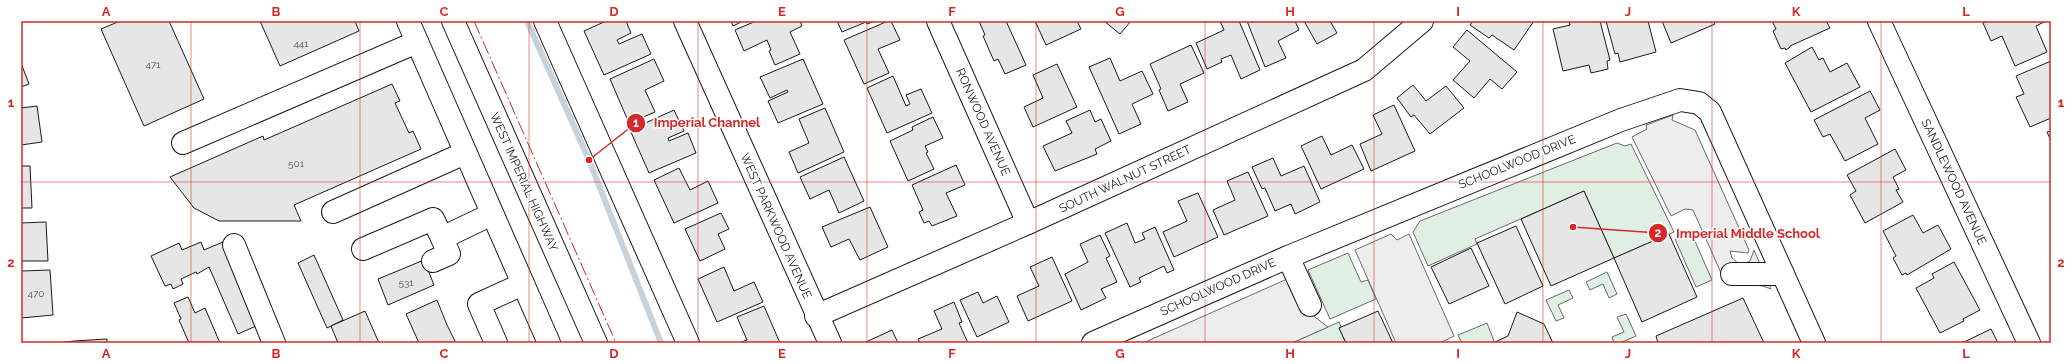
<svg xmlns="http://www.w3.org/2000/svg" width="2072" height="364" viewBox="0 0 2072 364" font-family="Raleway,sans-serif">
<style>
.green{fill:#e0efe3;stroke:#6a6a6a}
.parking{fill:#ededed;stroke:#6a6a6a}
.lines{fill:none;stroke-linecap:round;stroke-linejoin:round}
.stream{stroke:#c6d2dc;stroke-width:6}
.building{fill:#e6e6e6;stroke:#1a1a1a}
.minor-casing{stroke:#1a1a1a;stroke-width:24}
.major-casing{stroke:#1a1a1a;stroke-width:24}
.minor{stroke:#fff;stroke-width:22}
.major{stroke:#fff;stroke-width:22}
.power{stroke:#c62828;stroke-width:1;stroke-dasharray:14 3 2 3;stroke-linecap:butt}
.grid{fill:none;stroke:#d62828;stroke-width:1;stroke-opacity:0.55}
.labels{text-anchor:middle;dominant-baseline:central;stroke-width:3;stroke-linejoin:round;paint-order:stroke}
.number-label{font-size:10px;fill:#4d4d4d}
.street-label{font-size:12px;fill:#1a1a1a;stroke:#fff}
.leader{fill:none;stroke:#d62828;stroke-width:1.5}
.callout-dot{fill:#d62828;stroke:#fff;stroke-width:1.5}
.mark-label{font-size:12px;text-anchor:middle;font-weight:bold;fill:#fff}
.callout-label{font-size:13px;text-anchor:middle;font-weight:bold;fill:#d62828;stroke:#fff;stroke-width:3;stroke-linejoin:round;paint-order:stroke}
.neatline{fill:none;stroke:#d62828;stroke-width:1.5}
.grid-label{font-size:13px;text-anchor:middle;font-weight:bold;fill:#d62828}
</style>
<rect width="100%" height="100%" fill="#fff"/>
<!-- green -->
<g class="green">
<path d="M1617 143 1625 146 1631 144 1674 232 1614 258 1584 191 1475 239 1477 244 1428 266 1413 232 1420 221Z"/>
<path d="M1691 232 1712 280 1696 287 1675 239Z"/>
<path d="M1348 253 1361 282 1368 280 1376 299 1330 319 1308 270Z"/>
<path d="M1607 272 1617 294 1609 298 1603 284 1590 290 1586 282Z"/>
<path d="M1569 290 1573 298 1558 305 1564 318 1556 321 1546 300Z"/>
<path d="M1626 314 1636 336 1620 343H1614L1612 337 1624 332 1617 317Z"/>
<path d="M1339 322 1341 327 1339 328 1346 343H1292Z"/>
<path d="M1487 323 1494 341 1493 343H1462L1458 335Z"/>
</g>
<!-- parking -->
<g class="parking">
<path d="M1673 115 1672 120 1695 130 1749 250 1748 253 1730 251 1732 258 1739 264 1746 263 1750 261 1754 250 1771 289 1763 286 1725 282 1693 210 1685 209 1671 216 1632 137 1647 129 1646 125Z"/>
<path d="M1391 234 1397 240 1409 234 1454 336 1440 343H1396L1355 250Z"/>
<path d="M1303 272 1311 314 1328 327 1292 343H1143Z"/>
</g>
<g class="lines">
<!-- stream -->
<path class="stream" d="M527 21 589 160 661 343"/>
</g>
<!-- building -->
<g class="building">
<path d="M120 21H169L204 99 144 126 101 29Z"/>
<path d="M260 21H355L359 31 280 66Z"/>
<path d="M606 21H626L631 33 617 40 619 44 642 34 651 54 604 75 584 31Z"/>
<path d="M731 21H743L733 26Z"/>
<path d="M756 21H800L802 26 790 32 800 54 775 65 769 51 771 50 767 40 744 51 735 30Z"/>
<path d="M837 21H875L867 24 866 22 842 32Z"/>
<path d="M888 21H891L900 40 878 49 889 73 864 84 844 40Z"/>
<path d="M979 21H1006L1026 65 1005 74 998 59 994 61 983 36 985 35Z"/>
<path d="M1035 21H1077L1081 29 1046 45Z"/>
<path d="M1104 21H1131L1120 34Z"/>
<path d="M1220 21H1239L1260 70 1241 79 1231 55 1221 59 1222 62 1207 69 1196 43 1224 30Z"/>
<path d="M1247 21H1295L1299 30 1278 41 1286 58 1265 67Z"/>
<path d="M1304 21H1330L1337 33 1317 44Z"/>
<path d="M1473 21H1534L1514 50 1492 35 1489 38 1470 25Z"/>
<path d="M1569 21H1600L1610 60 1607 61 1608 69 1591 73 1589 65 1563 71 1553 29 1570 25Z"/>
<path d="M1606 21H1648L1656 52 1620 62 1618 53 1615 54Z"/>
<path d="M1662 21H1713L1715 24 1671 43Z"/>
<path d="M1772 21H1826L1830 28 1790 46V47L1786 50 1785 48 1781 49 1773 31 1776 29Z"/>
<path d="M1988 21H2046L2036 26 2047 52 2015 66 2002 36 1991 41 1983 23Z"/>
<path d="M1467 30 1517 72 1502 89 1490 79 1474 98 1453 80 1470 61 1453 47Z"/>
<path d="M1191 45 1204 73 1180 84 1188 102 1168 111 1159 90 1161 89 1150 64Z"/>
<path d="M1812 47 1819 60 1823 58 1830 72 1847 63 1860 87 1811 112 1785 63Z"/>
<path d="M1110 58 1120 81 1142 71 1153 94 1132 104 1141 124 1119 134 1089 67Z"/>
<path d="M654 59 664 81 645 90 655 112 629 123 610 79Z"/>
<path d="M803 59 823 104 778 123 768 101 788 92 787 90 770 98 760 77Z"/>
<path d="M2051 61V118L2030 127 2016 97 2024 94 2016 76Z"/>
<path d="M21 63 29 84 21 87Z"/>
<path d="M1057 64 1077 107 1033 127 1024 107 1043 98 1033 75Z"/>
<path d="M893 76 906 106 910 104 906 95 921 89 932 113 887 133 867 88Z"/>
<path d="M392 84 400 101 395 103 409 133 413 131 421 149 294 205 301 221H219L194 208 170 177 263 136 264 140Z"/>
<path d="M1413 85 1426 101 1446 86 1464 108 1430 134 1414 115 1411 117 1397 98Z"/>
<path d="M1870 91 1880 110 1865 118 1878 144 1845 161 1830 134 1823 137 1814 120Z"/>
<path d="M1394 105 1415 151 1371 171 1360 144 1382 134 1373 115Z"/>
<path d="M37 106 42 142 21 145V108Z"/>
<path d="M825 108 844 152 798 173 789 152 809 143 799 119Z"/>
<path d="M674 110 684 131 668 138 669 141 688 133 696 153 649 173 630 130Z"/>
<path d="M1090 110 1095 122 1101 119 1111 141 1095 149 1097 154 1055 171 1043 146 1072 133 1066 121Z"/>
<path d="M933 117 943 138 925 146 928 152 926 153 934 169 908 181 890 141 913 130 912 127Z"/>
<path d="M2051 131V141L2047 132Z"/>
<path d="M1322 136 1331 155 1352 145 1364 169 1321 189 1301 146Z"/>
<path d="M1895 149 1906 170 1893 177 1899 189 1896 190 1903 202 1865 223 1850 195 1856 191 1847 175Z"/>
<path d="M844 157 864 201 839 213 829 190 810 199 800 177Z"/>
<path d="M1273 158 1281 176 1304 166 1320 202 1295 214 1291 204 1275 211 1265 188 1262 189 1252 167Z"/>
<path d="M956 165 965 185 946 193 957 216 932 226 929 221 924 223 919 212 923 210 912 185Z"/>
<path d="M21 166H30L32 208H21Z"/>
<path d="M679 168 690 190 708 181 718 203 674 223 654 180Z"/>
<path d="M1248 172 1268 216 1224 235 1213 210 1235 200 1227 181Z"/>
<path d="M1584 191 1614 258 1551 286 1521 219Z"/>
<path d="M1198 193 1218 237 1174 257 1163 232 1187 221 1178 201Z"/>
<path d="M870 207 888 247 860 260 849 239 831 247 822 227Z"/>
<path d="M721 213 729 229 718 234 725 249 700 261 685 229Z"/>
<path d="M1913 215 1923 233 1938 225 1951 249 1907 275 1906 273 1902 275 1893 258 1896 256 1883 231Z"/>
<path d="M46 222 48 261H21V223Z"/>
<path d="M1127 223 1135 243 1145 239 1142 233 1155 227 1174 270 1167 273 1164 266 1139 278 1141 282 1130 287 1105 233Z"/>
<path d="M1516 226 1543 286 1505 304 1477 243Z"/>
<path d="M1669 234 1697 297 1642 322 1614 258Z"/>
<path d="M1100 235 1110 256 1106 258 1117 282 1101 289 1106 298 1081 310 1065 274 1088 262 1080 244Z"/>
<path d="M201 242 204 250 223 242 258 320 256 326 238 334 209 267 197 274 196 272 181 279 183 284 173 289 171 284 165 286 151 256 179 243 182 250Z"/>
<path d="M1471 248 1489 286 1449 304 1431 267Z"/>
<path d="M314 255 343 320 327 328 298 263Z"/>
<path d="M1052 257 1072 301 1028 321 1017 296 1039 286 1030 267Z"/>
<path d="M424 260 434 285 388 305 378 279Z"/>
<path d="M1954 262 1980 310 1963 319 1964 321 1940 333 1916 288 1934 278 1932 274Z"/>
<path d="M724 267 734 291 754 282 763 302 717 322 698 279Z"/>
<path d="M50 270 53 315 21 318V271Z"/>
<path d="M978 292 983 303 997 296 1009 322 977 337 960 300Z"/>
<path d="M188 297 195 313 205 308 220 343H189L179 320 181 319 174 303Z"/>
<path d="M1743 298 1764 343H1658L1656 336Z"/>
<path d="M437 300 447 325 456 343H419L406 314Z"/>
<path d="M954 302 962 322 959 323 968 343H920L918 339 942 329 934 311Z"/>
<path d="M764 306 780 343H739L747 340 737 317Z"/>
<path d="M365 311 379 343H338L331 326Z"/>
<path d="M1378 311 1393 343H1346L1339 328Z"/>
<path d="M1517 312 1544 324 1553 343H1493L1508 336Z"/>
<path d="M1991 329 1998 343H1962Z"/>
<path d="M892 330 898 343H867L866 342Z"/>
<path d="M107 339V343H58L74 341Z"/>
</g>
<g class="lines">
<defs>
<g id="minor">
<path d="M545 21 688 343"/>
<path d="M685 21 830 343"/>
<path d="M938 21 1028 223"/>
<path d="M1879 21 2029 343"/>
<path d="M183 143 417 42"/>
<path d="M333 212 465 153"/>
<path d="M234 245 274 343"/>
<path d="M363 249 433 219 442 238 492 214"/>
<path d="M1288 257 1310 305"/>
<path d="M433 261 449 254 442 238"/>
<path d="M1732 274H1783"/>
<path d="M816 316 1028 223 1364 70 1422 21"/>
<path d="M496 343 479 304 523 284"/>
<path d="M1093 343 1288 257 1621 120 1680 100 1699 103 1710 112 1814 343"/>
</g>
<g id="major">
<path d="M408 21 549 343"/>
<path d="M453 21 596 343"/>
</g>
</defs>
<!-- minor casing -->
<use href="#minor" class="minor-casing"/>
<!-- major casing -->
<use href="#major" class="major-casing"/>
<!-- minor -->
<use href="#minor" class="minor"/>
<!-- major -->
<use href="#major" class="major"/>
<!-- power -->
<path class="power" d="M474 21 616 343"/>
</g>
<!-- grid -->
<path class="grid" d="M191 21V343M360 21V343M529 21V343M698 21V343M867 21V343M1036 21V343M1205 21V343M1374 21V343M1543 21V343M1712 21V343M1881 21V343M21 182H2051"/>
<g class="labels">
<!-- number labels -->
<g class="number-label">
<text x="301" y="43">441</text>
<text x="153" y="64">471</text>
<text x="296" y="163">501</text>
<text x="406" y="282">531</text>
<text x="36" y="293">470</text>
</g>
<!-- street labels -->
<g class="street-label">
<text transform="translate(983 122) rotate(66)">RONWOOD AVENUE</text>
<text transform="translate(1517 162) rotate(-22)">SCHOOLWOOD DRIVE</text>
<text transform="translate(1125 179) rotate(-25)">SOUTH WALNUT STREET</text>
<text transform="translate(524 182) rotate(66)">WEST IMPERIAL HIGHWAY</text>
<text transform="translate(1954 182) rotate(65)">SANDLEWOOD AVENUE</text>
<text transform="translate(776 226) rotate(66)">WEST PARKWOOD AVENUE</text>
<text transform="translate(1218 287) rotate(-24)">SCHOOLWOOD DRIVE</text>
</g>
</g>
<!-- callouts -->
<path class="leader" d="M589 160L636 123M1573 227L1658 233"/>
<g class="callout-dot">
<circle cx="589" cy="160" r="4"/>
<circle cx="1573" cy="227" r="4"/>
<circle cx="636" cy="123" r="10"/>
<circle cx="1658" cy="233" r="10"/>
</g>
<g class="mark-label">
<text x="636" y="127">1</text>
<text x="1658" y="237">2</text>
</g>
<g class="callout-label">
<text x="707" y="127">Imperial Channel</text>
<text x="1748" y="238">Imperial Middle School</text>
</g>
<!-- border -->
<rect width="2072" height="364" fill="none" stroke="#ffffff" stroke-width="44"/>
<rect x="22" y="22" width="2028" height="320" class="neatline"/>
<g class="grid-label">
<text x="106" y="16">A</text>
<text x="276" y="16">B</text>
<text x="444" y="16">C</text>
<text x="614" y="16">D</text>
<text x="782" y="16">E</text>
<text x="952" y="16">F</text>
<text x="1120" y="16">G</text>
<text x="1290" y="16">H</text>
<text x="1458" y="16">I</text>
<text x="1628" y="16">J</text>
<text x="1796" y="16">K</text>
<text x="1966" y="16">L</text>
<text x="11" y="107">1</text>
<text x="2061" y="107">1</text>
<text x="11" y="267">2</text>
<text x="2061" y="267">2</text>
<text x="106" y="358">A</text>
<text x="276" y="358">B</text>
<text x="444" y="358">C</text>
<text x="614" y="358">D</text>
<text x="782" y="358">E</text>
<text x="952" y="358">F</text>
<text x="1120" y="358">G</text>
<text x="1290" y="358">H</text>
<text x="1458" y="358">I</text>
<text x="1628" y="358">J</text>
<text x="1796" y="358">K</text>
<text x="1966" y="358">L</text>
</g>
</svg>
